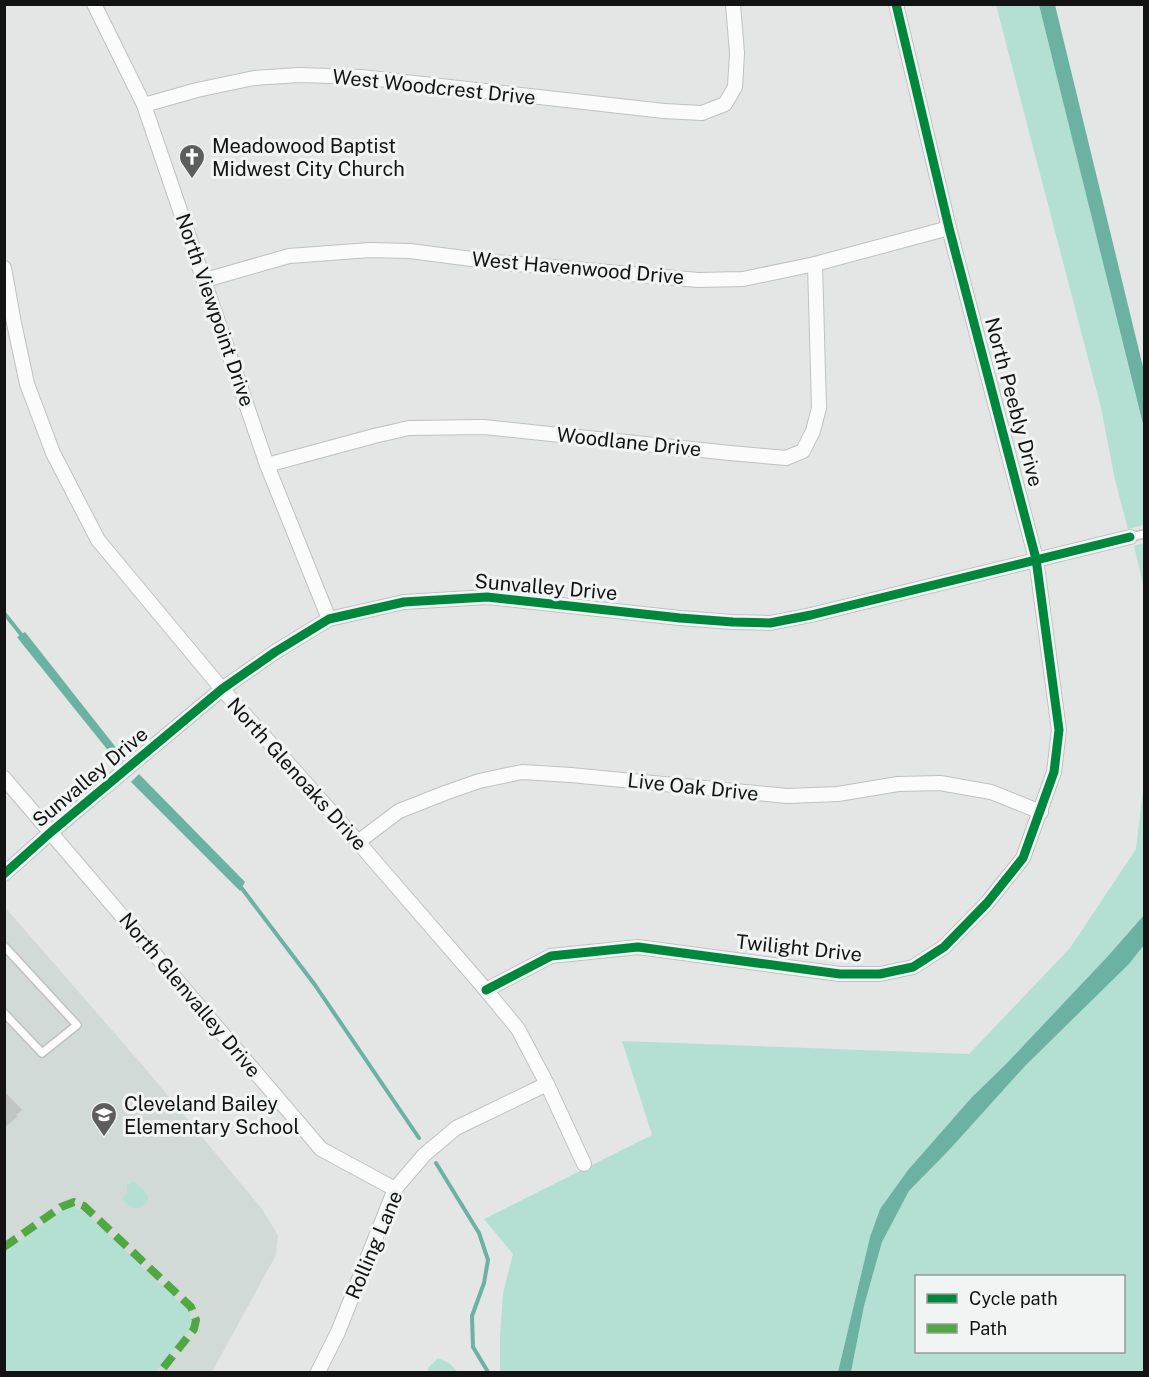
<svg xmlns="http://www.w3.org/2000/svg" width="1149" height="1377" viewBox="0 0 1149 1377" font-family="'Public Sans',sans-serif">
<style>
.built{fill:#d2dad7}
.green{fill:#b4e0d4;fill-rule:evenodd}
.water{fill:#6cb2a2}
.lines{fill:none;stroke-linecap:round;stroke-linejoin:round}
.stream{stroke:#6cb2a2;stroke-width:4}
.building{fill:#c2c4c3;filter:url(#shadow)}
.lane-casing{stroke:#bfc1c0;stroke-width:10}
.street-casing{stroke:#bfc1c0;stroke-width:16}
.lane{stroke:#fbfbfb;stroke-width:7}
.street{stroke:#fbfbfb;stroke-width:14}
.quiet{stroke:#51a842;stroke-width:8;stroke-dasharray:15 8;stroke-linecap:butt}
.cycleway-casing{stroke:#f0f4f3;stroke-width:13}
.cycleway{stroke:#00873e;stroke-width:9}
.labels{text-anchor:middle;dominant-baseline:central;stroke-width:6;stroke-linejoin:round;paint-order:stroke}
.street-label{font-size:20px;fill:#121312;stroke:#f0f4f3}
.poi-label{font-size:20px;fill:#121312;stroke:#f0f4f3;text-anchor:start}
</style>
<defs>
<filter id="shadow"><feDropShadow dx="-5.5" dy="5.5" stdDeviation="1.5" flood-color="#0004"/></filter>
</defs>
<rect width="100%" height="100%" fill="#e4e6e5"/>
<!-- built -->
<path class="built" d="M4 906 144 1067 262 1209 278 1235 276 1255 212 1372H5Z"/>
<!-- green -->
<g class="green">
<path d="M996 5H1039L1144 428V525L1128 529 1115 480 1101 408Z"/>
<path d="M1144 543V588L1134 546Z"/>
<path d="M1144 782V915L1108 956 1006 1064 972 1097 908 1170 880 1209 870 1237 838 1372H500V1337L503 1293 513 1254 484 1219 652 1135 622 1041 969 1054 1070 948 1136 849Z"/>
<path d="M1144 945V1372H851L864 1306 882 1241 909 1191 951 1148 1026 1065 1129 964ZM916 1276H1124V1352H916Z"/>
<path d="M131 1182H135L148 1195V1201C138 1213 132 1209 122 1199V1197L127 1194V1186Z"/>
<path d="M73 1207 84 1212 190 1312 192 1321 191 1329 155 1372H5V1251L64 1209Z"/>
<path d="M438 1358 449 1363 458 1372H427L429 1367Z"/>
</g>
<!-- water -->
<g class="water">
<path d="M1039 5H1055L1144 371V428Z"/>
<path d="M25 632 125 759 119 764 20 641 17 637Z"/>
<path d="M139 774 245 882 240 891 131 782Z"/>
<path d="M1144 915V945L1129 964 1026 1065 951 1148 909 1191 882 1242 864 1306 851 1372H838L870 1237 880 1209 908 1170 972 1097 1006 1064 1108 956Z"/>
</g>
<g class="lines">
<!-- stream -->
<g class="stream">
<path d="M4 613 24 638"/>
<path d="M240 886 315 985 419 1138"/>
<path d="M436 1163 479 1233 488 1260 484 1283 472 1316 473 1347 488 1372"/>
</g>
</g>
<!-- building -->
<path class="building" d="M4 1091 22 1110 4 1125Z"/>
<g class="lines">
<defs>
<g id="lane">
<path d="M1130 537 1144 534"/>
<path d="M4 946 77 1025 42 1053 4 1013"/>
</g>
<g id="street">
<path d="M94 4 144 105 267 465 329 619"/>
<path d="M144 105 197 90 254 78 299 75 361 77 664 111 702 113 725 104 735 87 737 53 733 4"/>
<path d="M4 268 14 323 27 384 53 453 98 540 222 689 358 842 486 990 518 1029 547 1084 584 1164"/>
<path d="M205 280 289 256 370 250 410 251 495 262 698 280 743 279 815 264 949 228"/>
<path d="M267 465 374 436 409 428 484 427 730 453 786 458 803 451 813 431 819 408 815 264"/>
<path d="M4 778 321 1149 395 1189"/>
<path d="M358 842 399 811 445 793 479 781 522 772 571 775 787 796 838 794 898 784 940 783 991 792 1041 812"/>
<path d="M4 874 51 832 222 689 275 652 329 619 404 602 487 597 680 618 733 622 770 623 811 615 1130 537"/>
<path d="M486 990 551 956 638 947 840 974H880L913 967 944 947 987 903 1023 858 1054 772 1059 730 1036 559 949 228 896 4"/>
<path d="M318 1372 338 1332 395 1189 424 1155 456 1128 547 1084"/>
</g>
</defs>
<!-- lane casing -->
<use href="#lane" class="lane-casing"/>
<!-- street casing -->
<use href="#street" class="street-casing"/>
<!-- lane -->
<use href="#lane" class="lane"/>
<!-- street -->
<use href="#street" class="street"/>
<!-- quiet -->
<path class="quiet" d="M4 1247 61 1207 74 1202 84 1206 191 1307 196 1320 194 1329 160 1372"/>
<defs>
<g id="cycleway">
<path d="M4 874 51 832 222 689 275 652 329 619 404 602 487 597 680 618 733 622 770 623 811 615 1130 537"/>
<path d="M486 990 551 956 638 947 840 974H880L913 967 944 947 987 903 1023 858 1054 772 1059 730 1036 559 949 228 896 4"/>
</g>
</defs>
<!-- cycleway casing -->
<use href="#cycleway" class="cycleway-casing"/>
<!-- cycleway -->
<use href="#cycleway" class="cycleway"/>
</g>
<!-- icons -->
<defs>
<symbol id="church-pin" viewBox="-11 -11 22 30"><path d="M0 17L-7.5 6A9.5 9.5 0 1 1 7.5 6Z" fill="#5c5d5c" stroke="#f0f4f3"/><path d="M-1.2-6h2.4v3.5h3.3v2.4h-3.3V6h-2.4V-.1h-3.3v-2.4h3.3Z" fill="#fff"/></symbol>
<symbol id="school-pin" viewBox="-11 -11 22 30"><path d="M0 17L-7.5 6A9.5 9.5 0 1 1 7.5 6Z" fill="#5c5d5c" stroke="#f0f4f3"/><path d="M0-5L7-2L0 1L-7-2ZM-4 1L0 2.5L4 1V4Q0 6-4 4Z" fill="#fff"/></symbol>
</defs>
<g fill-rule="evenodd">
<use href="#church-pin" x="177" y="142" width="30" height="40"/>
<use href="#school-pin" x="89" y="1100" width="30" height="40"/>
</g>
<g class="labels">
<!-- street labels -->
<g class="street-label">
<text transform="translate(434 87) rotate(6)">West Woodcrest Drive</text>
<text transform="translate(578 268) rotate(5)">West Havenwood Drive</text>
<text transform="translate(215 310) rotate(71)">North Viewpoint Drive</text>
<text transform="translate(1014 402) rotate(75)">North Peebly Drive</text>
<text transform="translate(629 442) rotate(6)">Woodlane Drive</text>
<text transform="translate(546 587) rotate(5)">Sunvalley Drive</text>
<text transform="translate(297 774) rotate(48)">North Glenoaks Drive</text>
<text transform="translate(90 777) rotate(-40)">Sunvalley Drive</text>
<text transform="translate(693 787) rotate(6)">Live Oak Drive</text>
<text transform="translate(799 948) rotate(6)">Twilight Drive</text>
<text transform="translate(190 995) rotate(50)">North Glenvalley Drive</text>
<text transform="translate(374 1245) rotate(-67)">Rolling Lane</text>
</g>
<!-- poi labels -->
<g class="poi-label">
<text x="212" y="146">Meadowood Baptist<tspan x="212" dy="23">Midwest City Church</tspan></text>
<text x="124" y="1104">Cleveland Bailey<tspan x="124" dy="23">Elementary School</tspan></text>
</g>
</g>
<!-- border -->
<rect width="1149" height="1377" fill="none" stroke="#121312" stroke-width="12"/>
<!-- legend -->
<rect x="915" y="1275" width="210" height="78" fill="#f0f4f3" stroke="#979a99" stroke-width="1.5"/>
<rect x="927" y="1294" width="30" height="9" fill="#00873e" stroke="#979a99" stroke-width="1.5"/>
<text x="969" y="1305" font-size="18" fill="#121312">Cycle path</text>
<rect x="927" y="1324" width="30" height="9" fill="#51a842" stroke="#979a99" stroke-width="1.5"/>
<text x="969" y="1335" font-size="18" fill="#121312">Path</text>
</svg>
